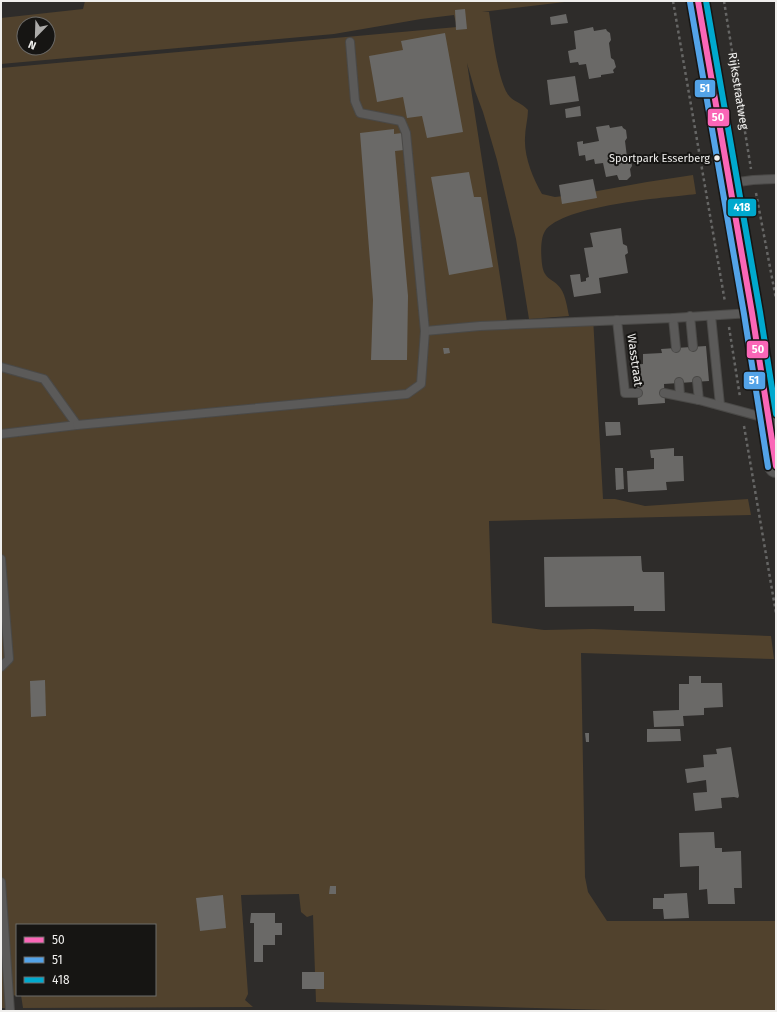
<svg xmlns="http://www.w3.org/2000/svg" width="777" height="1012" viewBox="0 0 777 1012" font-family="'Fira Sans',sans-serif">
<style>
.green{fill:#51422d;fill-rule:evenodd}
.building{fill:#6a6967}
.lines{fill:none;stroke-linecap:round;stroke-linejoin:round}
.lane-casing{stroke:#4a4947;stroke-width:10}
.secondary-casing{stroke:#4a4947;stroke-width:24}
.path{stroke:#666665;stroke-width:2.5;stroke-dasharray:3 3;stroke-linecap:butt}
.lane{stroke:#5b5a59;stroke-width:8}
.secondary{stroke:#5b5a59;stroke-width:22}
.bus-1-casing{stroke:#161513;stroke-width:9}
.bus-2-casing{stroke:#161513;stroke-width:9}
.bus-3-casing{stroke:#161513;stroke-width:9}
.bus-1{stroke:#fa66b7;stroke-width:6}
.bus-2{stroke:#53a3e8;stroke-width:6}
.bus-3{stroke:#00a9ce;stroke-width:6}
.bus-dot{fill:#f0efed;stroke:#161513;stroke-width:1.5}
.labels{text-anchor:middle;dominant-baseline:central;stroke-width:4;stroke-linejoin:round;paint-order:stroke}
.bus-label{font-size:11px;fill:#f0efed;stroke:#161513;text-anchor:end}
.street-label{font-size:12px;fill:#f0efed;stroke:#161513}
.line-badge{stroke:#161513;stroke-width:1.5}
.badge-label{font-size:11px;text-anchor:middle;font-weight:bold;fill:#fff}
</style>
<rect width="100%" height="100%" fill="#2e2c2a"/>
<!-- green -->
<path class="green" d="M85 1H573L482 12H489C492 31 498 85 510 97 515 102 522 103 528 110 528 119 525 128 525 138 524 157 533 178 542 194L555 197 581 194 647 182 693 175 696 194C664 198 563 205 545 231 540 239 541 255 542 264 544 281 554 278 561 289 566 297 567 307 569 316L529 319 516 239 497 160 483 112 475 91 467 63 507 322 593 317 603 499H615L645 506 748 499 751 515 489 521 492 623 544 630 593 629 771 636 774 659 581 653 585 877 588 892 607 921H776V1011H646L316 1002 313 915 307 917 301 912 299 894 241 895 248 994 245 1000 253 1007 23 1008 21 995 6 996 7 1008H1V68L457 27 454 15 421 19 334 34 1 64V18L83 9ZM24 24H48V48H24ZM17 925H155V995H17Z"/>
<!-- building -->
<g class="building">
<path d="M465 9 467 29 456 30 455 10Z"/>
<path d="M566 14 568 23 551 25 550 17Z"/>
<path d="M593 27 594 31 606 29 607 31 610 33 611 40 609 43 611 58 614 60 616 67 613 70 614 73 601 75V77L589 79 586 64 579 65 578 62 570 63 568 51 576 49 574 31Z"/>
<path d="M445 33 463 132 427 138 422 116 407 118 403 97 377 102 369 56 403 50 401 41Z"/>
<path d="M575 76 579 101 550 105 547 80Z"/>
<path d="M580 106 581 116 566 118 565 109Z"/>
<path d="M609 125 610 128 622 126 623 128 626 130 627 138 625 141 627 157 631 158 632 166 630 169 631 176 627 180H619L617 175 606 177 603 163 595 164 594 159 586 161 585 155 579 156 577 142 583 141V144L599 141 596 127Z"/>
<path d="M394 129V134L402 133 404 150 395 151 408 296 407 360H371L373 300 360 133Z"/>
<path d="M469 172 474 197H481L493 267 449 275 431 177Z"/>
<path d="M593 179 597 198 562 204 559 185Z"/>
<path d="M621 228 623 244 627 246 628 253 625 255 628 273 599 278 601 293 574 297 570 275 580 274 581 282 586 281V278L589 277 584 248 593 247 590 233Z"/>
<path d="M706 346 709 381 664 384 665 403 638 405 637 379H633L632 365 643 364V354L662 353 661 349Z"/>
<path d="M443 348H449L450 353 444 354Z"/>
<path d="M605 422H620L621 435 606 436Z"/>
<path d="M674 448V456H683L684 481 666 482 667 490 628 492 627 471 654 469V458H651L650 450Z"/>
<path d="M615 468H623L624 489 616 490Z"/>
<path d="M641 556 642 570 643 572H664L665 611H634V606L545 607 544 557Z"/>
<path d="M689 676H701V683H722L723 707 704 708V715L683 716 684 726 654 727 653 711 679 710V684H689Z"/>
<path d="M45 680 46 716 31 717 30 681Z"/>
<path d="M647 729H680L681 741 647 742Z"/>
<path d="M585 733H589V742H586Z"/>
<path d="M731 747 739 796 738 798 734 797 721 798 722 808 695 811 693 793 707 792 706 780 687 783 685 769 704 767 703 755 717 754 716 749Z"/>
<path d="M714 832 715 848H722V852L741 851 742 888H734L735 904H708L707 889 699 890V866L680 867 679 833Z"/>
<path d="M330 886H336V894H329Z"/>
<path d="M687 893 689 918 664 919 663 909H653V898H664V894Z"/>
<path d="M223 895 226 928 200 931 196 898Z"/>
<path d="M251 913H275V923H282V935H275V945H263V962H254V923H250Z"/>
<rect x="302" y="972" width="22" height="17"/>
</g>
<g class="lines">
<defs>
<g id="lane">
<path d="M731 183 753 180 776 179"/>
<path d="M690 316 693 347"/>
<path d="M711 316 720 405"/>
<path d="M673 318 676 348"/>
<path d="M617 320 625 393H638"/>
<path d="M425 331 480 326 673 318 751 313"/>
<path d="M1 367 44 379 77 425 1 434"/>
<path d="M697 381 699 400"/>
<path d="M679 382 680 395"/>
<path d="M664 393 699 400 766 418"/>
<path d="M77 425 407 394 421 384 425 331 406 133 401 121 360 113 355 101 350 42"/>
<path d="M1 559 9 659 1 667"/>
<path d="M1 882 10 1011"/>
</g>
<path id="secondary" d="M698 1 752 313 776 466"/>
</defs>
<!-- lane casing -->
<use href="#lane" class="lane-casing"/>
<!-- secondary casing -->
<use href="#secondary" class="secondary-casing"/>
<!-- path -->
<g class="path">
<path d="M673 1 725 302"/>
<path id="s1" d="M724 1 751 169"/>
<path d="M756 193 776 299"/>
<path d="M729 327 740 397"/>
<path d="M744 426 776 613"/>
</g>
<!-- lane -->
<use href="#lane" class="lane"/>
<!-- secondary -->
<use href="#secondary" class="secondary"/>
<defs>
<path id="bus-1" d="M698 1 752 313 776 466"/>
<path id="bus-2" d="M690 2 744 314 768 467"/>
<path id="bus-3" d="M706 1 760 312 776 414"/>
</defs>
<!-- bus-1 casing -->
<use href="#bus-1" class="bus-1-casing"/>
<!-- bus-2 casing -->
<use href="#bus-2" class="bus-2-casing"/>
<!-- bus-3 casing -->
<use href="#bus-3" class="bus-3-casing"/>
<!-- bus-1 -->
<use href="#bus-1" class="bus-1"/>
<!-- bus-2 -->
<use href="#bus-2" class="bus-2"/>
<!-- bus-3 -->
<use href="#bus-3" class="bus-3"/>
</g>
<!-- markers -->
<circle class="bus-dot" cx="717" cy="158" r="3.5"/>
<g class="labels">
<!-- bus labels -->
<g class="bus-label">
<text x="710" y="158">Sportpark Esserberg</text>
</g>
<!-- street labels -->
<g class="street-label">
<text stroke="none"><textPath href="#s1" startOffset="91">Rijksstraatweg</textPath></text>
<text transform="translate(635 360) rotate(82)">Wasstraat</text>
</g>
</g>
<g class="line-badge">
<rect x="694" y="79" width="22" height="19" rx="4" fill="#53a3e8"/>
<rect x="707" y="108" width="23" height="19" rx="4" fill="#fa66b7"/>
<rect x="727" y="198" width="30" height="19" rx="4" fill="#00a9ce"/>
<rect x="746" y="340" width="23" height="19" rx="4" fill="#fa66b7"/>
<rect x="743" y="371" width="23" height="19" rx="4" fill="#53a3e8"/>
</g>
<g class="badge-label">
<text x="705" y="92">51</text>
<text x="718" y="121">50</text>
<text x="742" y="211">418</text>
<text x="758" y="353">50</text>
<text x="754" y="384">51</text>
</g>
<!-- border -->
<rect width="777" height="1012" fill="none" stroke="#f0efed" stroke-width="4"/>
<!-- legend -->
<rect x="16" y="924" width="140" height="72" fill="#161513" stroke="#6d6c6a"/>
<rect x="24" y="937" width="20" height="6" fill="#fa66b7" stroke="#6d6c6a"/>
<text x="52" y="944" font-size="12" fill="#f0efed">50</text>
<rect x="24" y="957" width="20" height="6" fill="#53a3e8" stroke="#6d6c6a"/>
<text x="52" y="964" font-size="12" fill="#f0efed">51</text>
<rect x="24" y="977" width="20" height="6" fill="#00a9ce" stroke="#6d6c6a"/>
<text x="52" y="984" font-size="12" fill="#f0efed">418</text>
<!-- north arrow -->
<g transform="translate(36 36) rotate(203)"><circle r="19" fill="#161513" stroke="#6d6c6a"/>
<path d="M0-3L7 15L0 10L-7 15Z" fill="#acaba9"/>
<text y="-6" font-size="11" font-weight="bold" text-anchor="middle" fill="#f0efed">N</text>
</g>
</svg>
